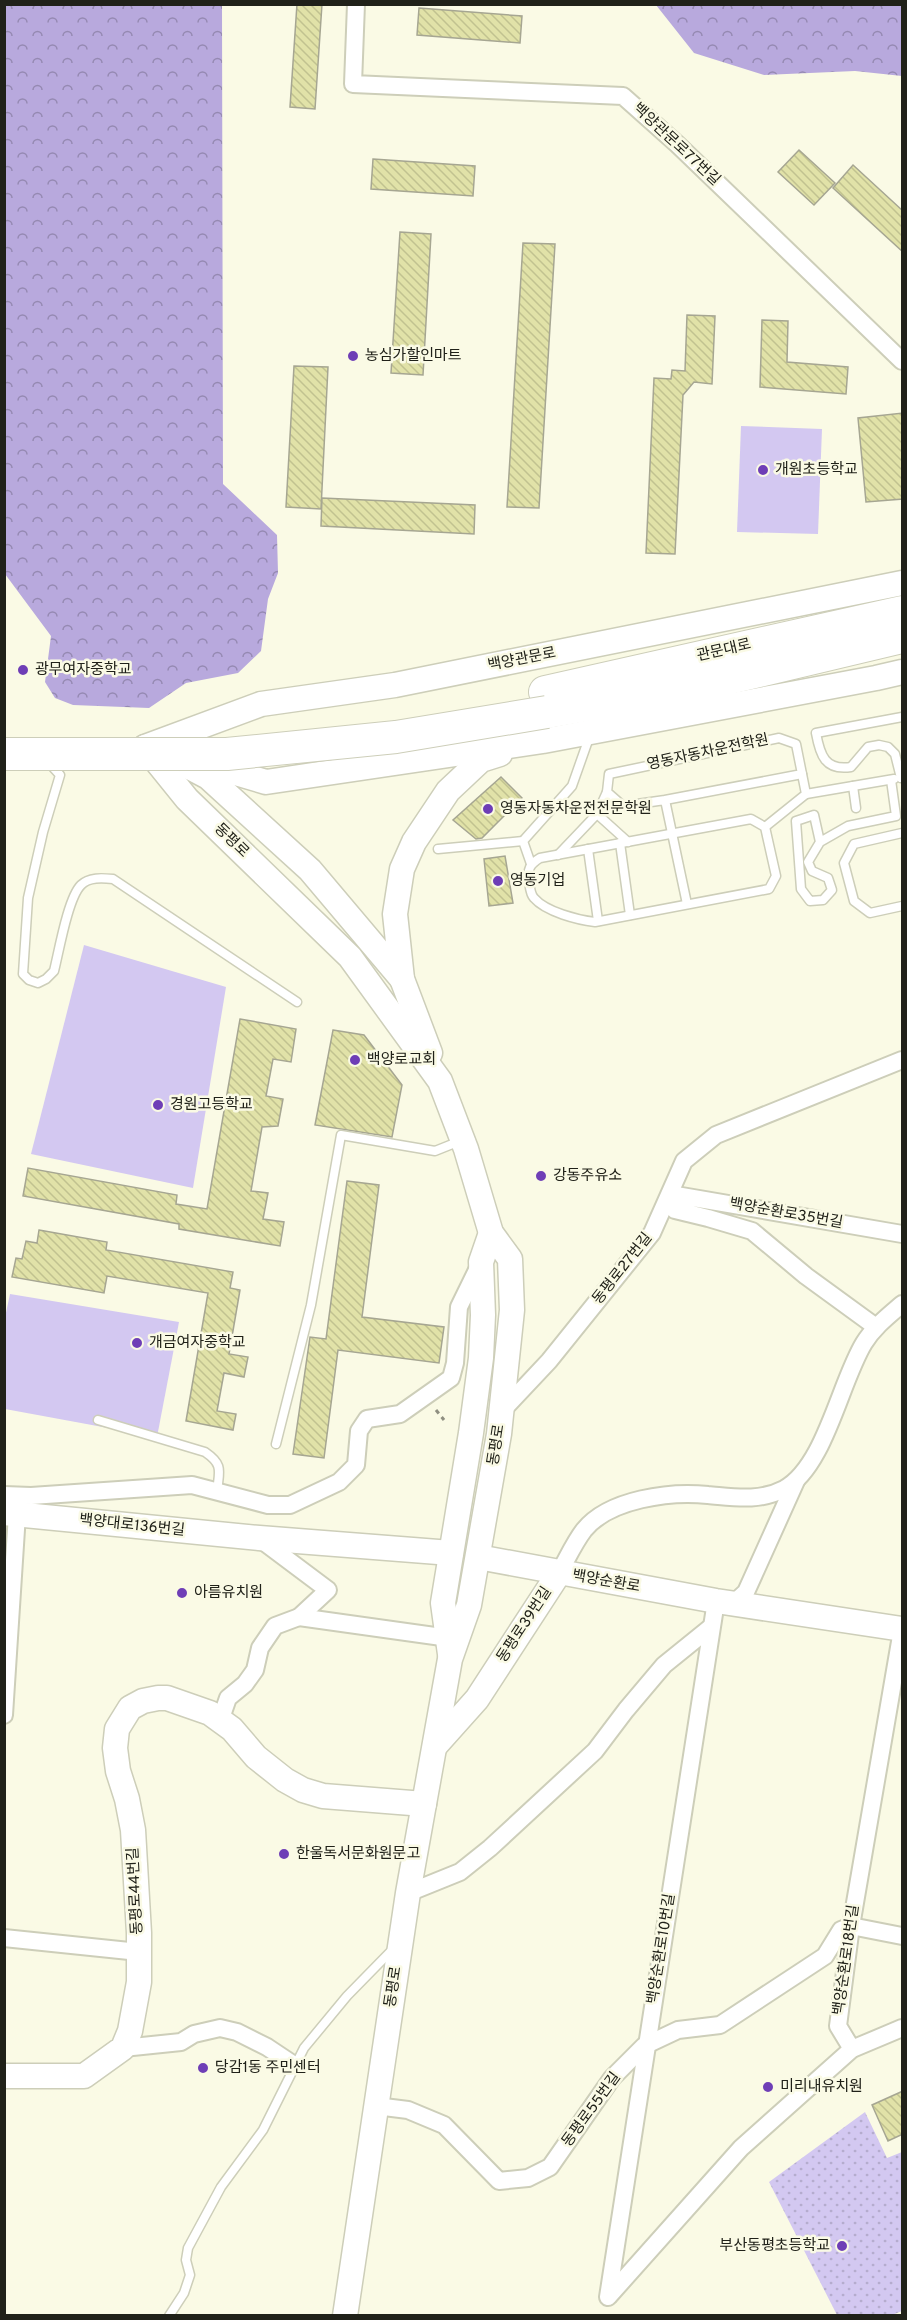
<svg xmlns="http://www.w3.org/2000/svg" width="907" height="2320" viewBox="0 0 907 2320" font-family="Overpass,'Noto Sans KR',sans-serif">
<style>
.green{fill:#d3c8f1}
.forest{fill:url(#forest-crowns)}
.park{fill:url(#park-dots)}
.building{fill:url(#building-back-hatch);stroke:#a6a692;stroke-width:1.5}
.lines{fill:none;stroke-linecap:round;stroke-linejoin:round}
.lane-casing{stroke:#cdceb9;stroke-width:11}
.street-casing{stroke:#cdceb9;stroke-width:20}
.secondary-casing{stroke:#cdceb9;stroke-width:27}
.highway-casing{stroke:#cdceb9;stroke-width:34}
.path{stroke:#8f8f81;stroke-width:3;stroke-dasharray:4.5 4.5;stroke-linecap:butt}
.lane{stroke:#fff;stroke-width:8}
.street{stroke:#fff;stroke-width:16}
.secondary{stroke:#fff;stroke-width:24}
.highway{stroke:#fff;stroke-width:32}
.highway-bridge-casing{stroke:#cdceb9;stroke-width:34;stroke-linecap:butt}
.highway-bridge{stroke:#fff;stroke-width:32}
.poi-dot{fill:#6e3eb6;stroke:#fafae5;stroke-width:2}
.labels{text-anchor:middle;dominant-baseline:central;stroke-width:5;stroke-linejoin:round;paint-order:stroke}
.street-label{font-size:15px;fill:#202119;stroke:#fafae5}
.poi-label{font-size:15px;fill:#202119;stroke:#fafae5;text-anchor:start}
</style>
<defs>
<pattern id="forest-crowns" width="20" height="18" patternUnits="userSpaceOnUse" patternTransform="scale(1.5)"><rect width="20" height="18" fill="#b8a9dd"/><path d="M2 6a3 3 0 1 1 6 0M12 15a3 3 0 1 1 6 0" fill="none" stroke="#9589b2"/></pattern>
<pattern id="park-dots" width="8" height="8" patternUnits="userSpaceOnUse" patternTransform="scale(1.5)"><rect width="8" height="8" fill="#d3c8f1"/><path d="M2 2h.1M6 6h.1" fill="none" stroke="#b5acce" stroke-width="1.8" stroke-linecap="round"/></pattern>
<pattern id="building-back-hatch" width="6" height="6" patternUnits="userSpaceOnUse" patternTransform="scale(1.5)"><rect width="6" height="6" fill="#e1e2a8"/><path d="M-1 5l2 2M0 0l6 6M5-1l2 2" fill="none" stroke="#c1c290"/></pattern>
</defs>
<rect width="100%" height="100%" fill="#fafae5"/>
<!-- green -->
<g class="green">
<path d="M741 426 822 429 818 534 737 532Z"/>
<path d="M84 945 226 987 193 1188 31 1154Z"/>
<path d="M10 1294 179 1322 157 1437 5 1409 4 1322Z"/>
</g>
<!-- forest -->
<g class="forest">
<path d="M5 4 222 5 223 484 277 535 278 573 268 599 261 651 238 673 186 683 149 708 73 705 55 698 45 682 51 636 5 574Z"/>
<path d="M656 5H902V76L855 71 764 75 694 53Z"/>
</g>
<!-- park -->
<path class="park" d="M865 2112 887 2158 902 2152V2311L892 2315H837L769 2182Z"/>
<!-- building -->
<g class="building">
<path d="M297 4H322L315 109 290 107Z"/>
<path d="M419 8 522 16 520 43 417 35Z"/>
<path d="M799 150 835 183 814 205 778 172Z"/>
<path d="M373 159 475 166 473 196 371 189Z"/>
<path d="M853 165 903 211V252L833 188Z"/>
<path d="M400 232 431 234 423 375 391 373Z"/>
<path d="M523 243 555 244 539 508 507 507Z"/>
<path d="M687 315 715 316 712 384 694 382 683 395 675 554 646 553 654 378 671 379 672 370 685 371Z"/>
<path d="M762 320 788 321 787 362 848 367 846 394 760 387Z"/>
<path d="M294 366 328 367 321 509 286 507Z"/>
<path d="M903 413V499L866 502 858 418Z"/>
<path d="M322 498 475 505 474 534 321 526Z"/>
<path d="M501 777 522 798 482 838 476 839 453 820Z"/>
<path d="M505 856 513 903 489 906 484 859Z"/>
<path d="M240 1019 296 1029 291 1062 273 1059 266 1096 283 1099 278 1126 262 1127 251 1191 268 1193 263 1219 284 1222 280 1246 179 1229V1224L23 1196 28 1168 177 1195 176 1204 207 1209Z"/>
<path d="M333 1030 364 1035 402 1085 392 1137 315 1125Z"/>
<path d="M347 1181 379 1185 362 1317 444 1327 439 1363 338 1350 324 1458 293 1454 310 1337 326 1339Z"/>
<path d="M39 1230 107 1242 106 1250 233 1272 230 1288 240 1290 229 1354 248 1357 244 1377 224 1373 217 1411 236 1414 233 1430 186 1421 208 1293 107 1276 104 1293 12 1277 16 1258 22 1259 26 1241 37 1243Z"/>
<path d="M903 2091V2134L888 2141 872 2105Z"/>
</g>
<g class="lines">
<defs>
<g id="lane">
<path d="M49 763 60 775 43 832 28 898 23 974 29 980 38 983 46 979 54 971C59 951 68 898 81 885 89 877 102 878 113 879L297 1002"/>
<path d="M901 778 895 754 888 747 879 745 868 747 851 767C825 771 820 755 816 733L902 717"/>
<path d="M853 786 856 808"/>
<path d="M607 792 597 814 628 842"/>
<path d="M806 794 894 779"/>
<path d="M665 800 802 774 796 744 779 738 609 774 607 792 623 806 665 800 687 904"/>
<path d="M751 819 765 827 776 876 769 889 595 922C578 920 546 912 534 898 530 894 530 887 529 881 527 869 530 864 540 858Z"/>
<path d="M765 827 806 794 802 774"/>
<path d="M902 833 854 844 844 863 854 901 870 913 902 906"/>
<path d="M820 842 808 862 812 871 828 878 832 890 823 900 810 901 801 889 796 821 814 815 820 842 848 826 896 816 891 780"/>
<path d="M620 843 630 915"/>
<path d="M438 849 523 841"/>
<path d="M588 849 598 921"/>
<path d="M558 855 597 814"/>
<path d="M531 864 523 841 572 786 590 735"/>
<path d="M98 1420 205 1452C224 1465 219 1471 217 1492"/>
<path d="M276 1444 311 1305 341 1135 435 1151 460 1141"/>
<path d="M169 2316 184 2293 190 2275 186 2260 188 2248 221 2187 263 2130 304 2048 347 1996 394 1948"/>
</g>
<g id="street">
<path d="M356 4 353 84 623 96 677 144 902 361"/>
<path d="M876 1327 806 1276 752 1231 708 1218 675 1210 670 1194 902 1234"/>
<path d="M502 1411 549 1361 652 1233 684 1161 716 1135 902 1060"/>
<path d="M4 1495 31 1496 192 1485 268 1505H290L339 1482 356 1465 359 1431 367 1419 400 1414 451 1378 455 1363 459 1307 479 1266"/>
<path d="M559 1573C567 1559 574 1543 584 1530 609 1499 670 1491 708 1495 733 1497 759 1502 784 1489 825 1467 840 1382 864 1343 874 1327 888 1316 902 1304"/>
<path d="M734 1603 746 1592 796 1481"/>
<path d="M299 1617 449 1638"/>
<path d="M4 1715 17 1514"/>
<path d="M220 1721 228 1698 245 1684 255 1670 260 1648 275 1626 299 1617 328 1590 260 1539"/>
<path d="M408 1893 460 1872 490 1848 595 1751 626 1710 664 1665 711 1627"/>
<path d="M4 1938 139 1952"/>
<path d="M123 2048 181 2042 194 2034 220 2028 237 2032 267 2047 294 2065"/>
<path d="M852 2049 838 2026 851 1926 902 1630"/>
<path d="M376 2106 408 2110 444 2125 499 2181 528 2178 550 2167 612 2078 644 2046 678 2030 720 2025 825 1956 841 1930 851 1926 902 1936"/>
<path d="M609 2296 741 2148 852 2049 902 2028"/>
<path d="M608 2297 716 1601"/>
</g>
<g id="secondary">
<path d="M145 747 187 799 350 957 440 1081 466 1149 491 1233 510 1259 512 1310 499 1434 469 1605 450 1659 408 1893 345 2316"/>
<path d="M145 747 261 704 395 685 902 583"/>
<path d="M195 761 266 782 543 741 876 678 902 672"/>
<path d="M191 768 208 777 310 870 402 979"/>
<path d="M430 1053 402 979 395 914 402 869 414 842 448 791 481 760 500 754"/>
<path d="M4 1513 259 1538 451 1553"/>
<path d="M478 1557 716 1601 902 1629"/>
<path d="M450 1654 443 1603 471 1433 481 1358 483 1315 481 1262 491 1233"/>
<path d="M435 1746 477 1699 559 1573"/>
<path d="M4 2076H84L123 2048 130 2031 139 1982V1933L133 1830 127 1799 118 1771 115 1748 117 1729 130 1708 143 1701 158 1698H167L210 1713 232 1729 256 1757 285 1780 303 1790 323 1796 424 1804"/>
</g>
<g id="highway">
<path d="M545 692 902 612"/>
<path d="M547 712 700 685 902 637"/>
</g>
</defs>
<!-- lane casing -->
<use href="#lane" class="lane-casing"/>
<!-- street casing -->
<use href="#street" class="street-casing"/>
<!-- secondary casing -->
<use href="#secondary" class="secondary-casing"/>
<!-- highway casing -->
<use href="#highway" class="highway-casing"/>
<!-- path -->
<path class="path" d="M436 1410 444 1420"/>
<!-- lane -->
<use href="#lane" class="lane"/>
<!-- street -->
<use href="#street" class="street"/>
<!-- secondary -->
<use href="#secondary" class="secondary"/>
<!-- highway -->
<use href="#highway" class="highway"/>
<defs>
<path id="highway-bridge" d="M4 754H227L396 737 547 712"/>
</defs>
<!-- highway-bridge casing -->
<use href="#highway-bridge" class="highway-bridge-casing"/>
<!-- highway-bridge -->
<use href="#highway-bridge" class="highway-bridge"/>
</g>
<!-- markers -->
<g class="poi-dot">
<circle cx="353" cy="356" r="6"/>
<circle cx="763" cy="470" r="6"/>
<circle cx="23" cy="670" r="6"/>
<circle cx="488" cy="809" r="6"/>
<circle cx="498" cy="881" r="6"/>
<circle cx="355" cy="1060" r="6"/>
<circle cx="158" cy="1105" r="6"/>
<circle cx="541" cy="1176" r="6"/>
<circle cx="137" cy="1343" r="6"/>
<circle cx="182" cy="1593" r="6"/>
<circle cx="284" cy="1854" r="6"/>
<circle cx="203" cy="2068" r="6"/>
<circle cx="768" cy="2087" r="6"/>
<circle cx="842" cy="2246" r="6"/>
</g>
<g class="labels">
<!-- street labels -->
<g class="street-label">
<text transform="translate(676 145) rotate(43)">백양관문로77번길</text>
<text transform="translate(724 651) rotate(-13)">관문대로</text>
<text transform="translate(522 660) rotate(-11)">백양관문로</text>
<text transform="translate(708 753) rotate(-12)">영동자동차운전학원</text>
<text transform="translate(231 841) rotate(44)">동평로</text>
<text transform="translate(786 1214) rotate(10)">백양순환로35번길</text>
<text transform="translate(623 1269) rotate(-52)">동평로27번길</text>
<text transform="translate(497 1445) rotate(-81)">동평로</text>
<text transform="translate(132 1526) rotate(6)">백양대로136번길</text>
<text transform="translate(606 1582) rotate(10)">백양순환로</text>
<text transform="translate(525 1625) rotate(-57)">동평로39번길</text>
<text transform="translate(136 1891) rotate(-93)">동평로44번길</text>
<text transform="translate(662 1949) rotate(-81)">백양순환로10번길</text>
<text transform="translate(847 1960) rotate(-82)">백양순환로18번길</text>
<text transform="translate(394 1987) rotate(-81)">동평로</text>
<text transform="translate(592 2110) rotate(-54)">동평로55번길</text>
</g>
<!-- poi labels -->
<g class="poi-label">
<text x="365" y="356">농심가할인마트</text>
<text x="775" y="470">개원초등학교</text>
<text x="35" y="670">광무여자중학교</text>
<text x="500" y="809">영동자동차운전전문학원</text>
<text x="510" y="881">영동기업</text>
<text x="367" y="1060">백양로교회</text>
<text x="170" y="1105">경원고등학교</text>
<text x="553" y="1176">강동주유소</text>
<text x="149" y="1343">개금여자중학교</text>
<text x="194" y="1593">아름유치원</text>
<text x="296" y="1854">한울독서문화원문고</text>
<text x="215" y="2068">당감1동 주민센터</text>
<text x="780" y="2087">미리내유치원</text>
<text x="830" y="2246" text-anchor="end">부산동평초등학교</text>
</g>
</g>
<!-- border -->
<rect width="907" height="2320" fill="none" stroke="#202119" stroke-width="12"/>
</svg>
